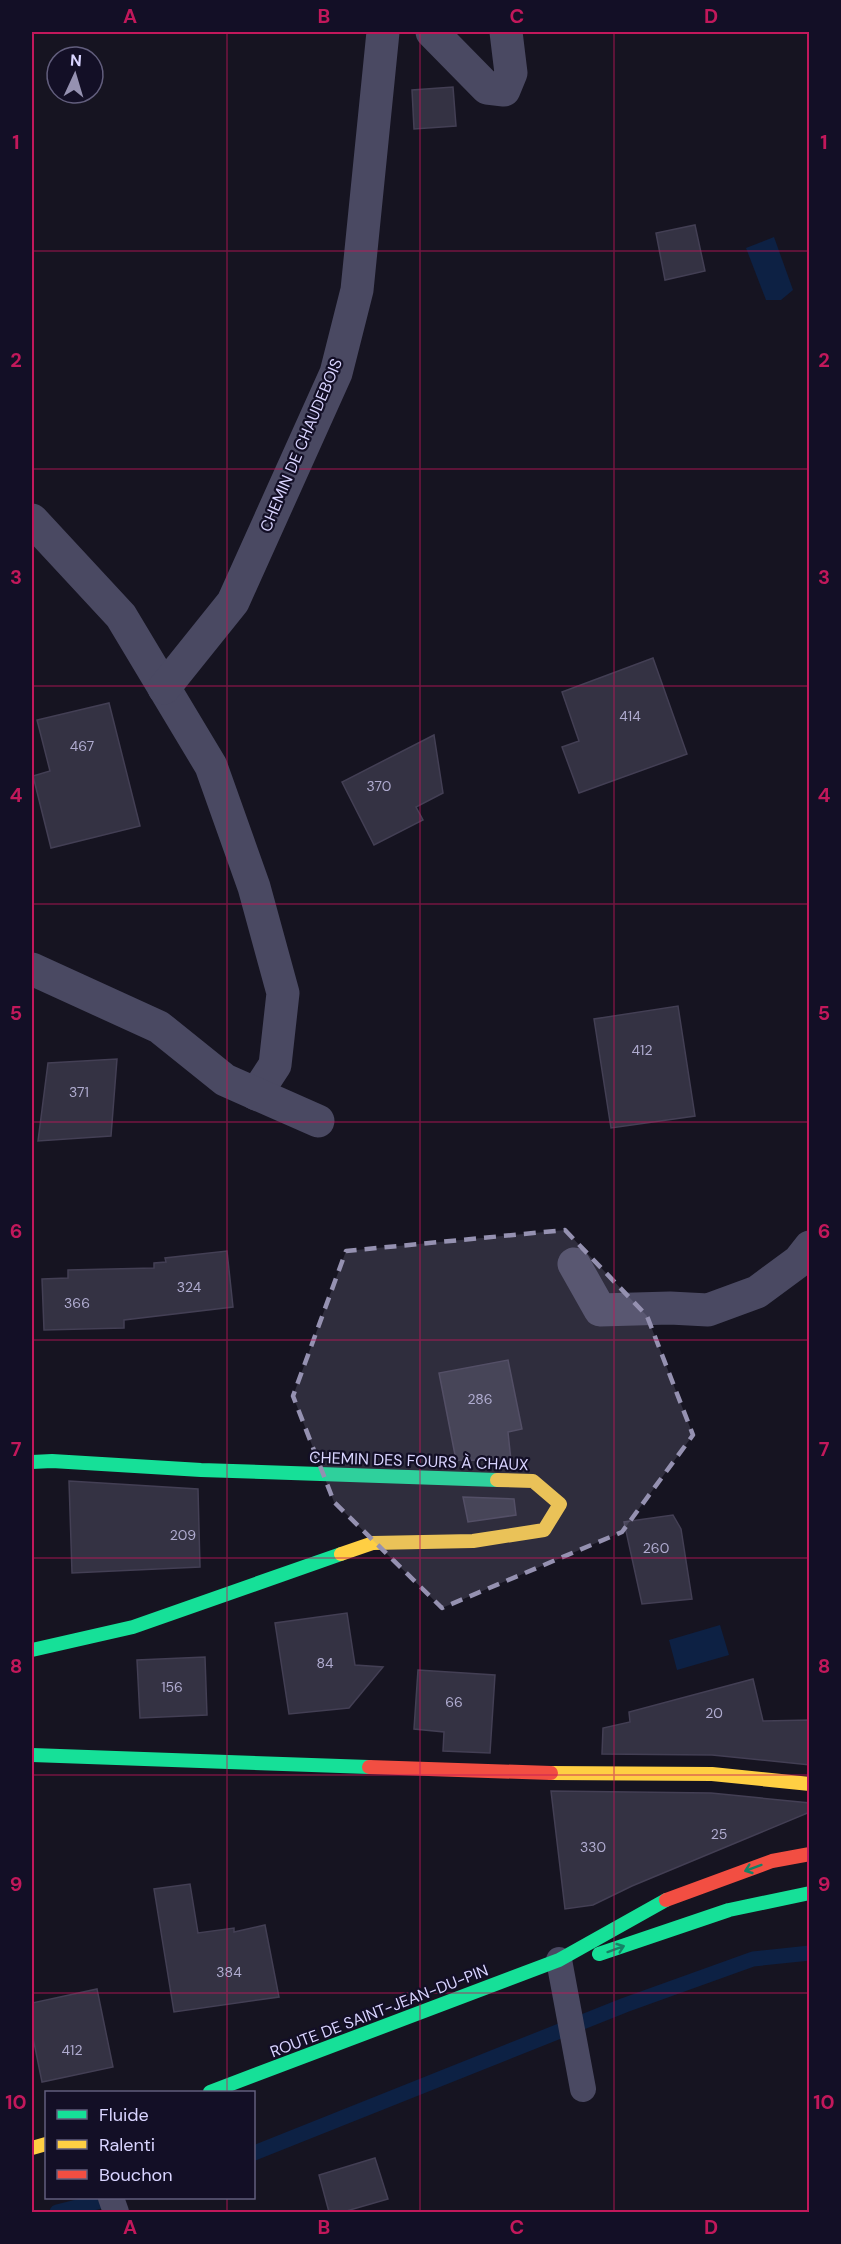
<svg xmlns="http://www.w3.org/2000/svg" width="841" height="2244" viewBox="0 0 841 2244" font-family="'DM Sans',sans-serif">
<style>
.water{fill:#0d2144}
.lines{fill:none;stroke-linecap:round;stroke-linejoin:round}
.stream{stroke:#0d2144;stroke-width:15}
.building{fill:#343243;stroke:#433f54;stroke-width:1.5}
.lane{stroke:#4a4962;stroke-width:26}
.street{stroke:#4a4962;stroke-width:33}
.fast{stroke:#16e098;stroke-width:14}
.slow{stroke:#ffcf43;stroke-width:14}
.jam{stroke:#f24e42;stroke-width:14}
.oneway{stroke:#158265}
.marked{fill:#9591b1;fill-opacity:0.2;stroke:#9591b1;stroke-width:4.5;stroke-dasharray:12 8;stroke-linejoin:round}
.grid{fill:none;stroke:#c2185b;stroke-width:1.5;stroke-opacity:0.55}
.labels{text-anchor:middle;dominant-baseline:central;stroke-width:4.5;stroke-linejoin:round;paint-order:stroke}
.number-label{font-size:14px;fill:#b0acd0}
.street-label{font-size:16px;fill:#d9d4ff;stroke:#130f26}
.neatline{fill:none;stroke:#c2185b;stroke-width:2}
.grid-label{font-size:20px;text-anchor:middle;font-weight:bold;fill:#c2185b}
</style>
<rect width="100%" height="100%" fill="#161421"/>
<!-- water -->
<g class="water">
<path d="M774 237 793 290 781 300H766L746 248Z"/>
<path d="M720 1625 729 1655 677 1670 669 1640Z"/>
</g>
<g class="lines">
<!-- stream -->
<g class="stream">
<path d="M254 2153 625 2005 753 1959 810 1953"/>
<path d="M57 2212 113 2198"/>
</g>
</g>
<!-- building -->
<g class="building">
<path d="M453 87 456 126 414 129 412 90Z"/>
<path d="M695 225 705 271 665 280 656 233Z"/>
<path d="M653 658 687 754 579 793 562 747 579 741 562 692Z"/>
<path d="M109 703 140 826 51 848 33 776 50 771 37 720Z"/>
<path d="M434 735 443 793 416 807 423 820 374 845 342 782Z"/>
<path d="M678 1006 695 1116 611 1128 594 1019Z"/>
<path d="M117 1059 111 1136 38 1141 48 1063Z"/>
<path d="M227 1251 233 1307 124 1320V1328L44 1330 42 1279 68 1278V1270L154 1268V1263L166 1262 165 1258Z"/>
<path d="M508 1360 522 1429 508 1432 511 1461 456 1460 439 1373Z"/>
<path d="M69 1481 198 1489 200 1567 72 1573Z"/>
<path d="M463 1497 514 1499 516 1515 468 1522Z"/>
<path d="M673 1515 681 1529 692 1599 642 1604 624 1522Z"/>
<path d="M347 1613 355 1665 383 1667 349 1708 289 1714 275 1623Z"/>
<path d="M205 1657 207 1715 140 1718 137 1660Z"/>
<path d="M418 1670 495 1675 490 1753 443 1751 444 1732 414 1729Z"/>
<path d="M753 1679 763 1721 810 1720V1765L712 1755 602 1754 603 1728 630 1722 629 1712Z"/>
<path d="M551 1791 711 1793 810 1803V1812L632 1886 593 1905 565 1909Z"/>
<path d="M190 1884 198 1933 234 1928V1932L265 1925 279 1997 174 2012 154 1889Z"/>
<path d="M97 1989 113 2067 42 2082 32 2033V2003Z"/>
<path d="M375 2158 388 2199 343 2212H329L319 2175Z"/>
</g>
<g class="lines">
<!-- lane -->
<g class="lane">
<path d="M559 1960 583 2089"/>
<path d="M111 2198 116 2212"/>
</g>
<!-- street -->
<g class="street">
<path d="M432 32 487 88 504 90 511 73 506 32"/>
<path d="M32 520 121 616 211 766 254 887 283 993 275 1065 256 1094"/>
<path d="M164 688 233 602 336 373 357 290 383 32"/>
<path d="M32 969 159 1027 225 1080 318 1121"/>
<path d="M574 1264 600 1310 670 1308 708 1310 757 1292 799 1261 810 1247"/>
</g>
<!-- fast -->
<g class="fast">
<path d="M32 1462 52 1461 201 1470 497 1480"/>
<path d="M32 1650 133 1627 341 1554"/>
<path d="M32 1755 369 1767"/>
<path d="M599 1954 729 1910 810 1893"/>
<path d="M210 2092 559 1960 666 1900"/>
</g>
<!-- slow -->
<g class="slow">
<path d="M341 1554 373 1543 473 1541 544 1530 560 1504 533 1481 497 1480"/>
<path d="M551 1773 712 1774 810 1784"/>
<path d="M32 2148 46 2144"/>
</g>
<!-- jam -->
<g class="jam">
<path d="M369 1767 551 1773"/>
<path d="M666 1900 772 1861 810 1854"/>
</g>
</g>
<!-- one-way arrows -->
<defs><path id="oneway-shaft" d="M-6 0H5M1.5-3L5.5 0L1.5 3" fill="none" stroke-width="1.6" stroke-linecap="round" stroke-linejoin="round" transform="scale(1.5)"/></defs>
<g class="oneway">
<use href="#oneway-shaft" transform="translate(753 1868) rotate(160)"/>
<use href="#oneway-shaft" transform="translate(616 1949) rotate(-20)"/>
</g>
<!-- marked area -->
<path class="marked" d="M565 1230 647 1316 693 1435 622 1532 442 1608 334 1502 293 1396 346 1251Z"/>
<!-- grid -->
<path class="grid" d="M227 32V2092M420 32V2212M614 32V2212M32 251H810M32 469H810M32 686H810M32 904H810M32 1122H810M32 1340H810M32 1558H810M32 1775H810M32 1993H810M227 2198V2212"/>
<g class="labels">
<!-- number labels -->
<g class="number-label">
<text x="630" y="716">414</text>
<text x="82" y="746">467</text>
<text x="379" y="786">370</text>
<text x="642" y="1050">412</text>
<text x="79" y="1092">371</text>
<text x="189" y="1287">324</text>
<text x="77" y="1303">366</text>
<text x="480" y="1399">286</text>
<text x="183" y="1535">209</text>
<text x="656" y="1548">260</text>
<text x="325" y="1663">84</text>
<text x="172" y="1687">156</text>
<text x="454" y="1702">66</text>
<text x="714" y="1713">20</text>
<text x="719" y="1834">25</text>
<text x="593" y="1847">330</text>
<text x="229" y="1972">384</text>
<text x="72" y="2050">412</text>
</g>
<!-- street labels -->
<g class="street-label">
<text transform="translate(301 445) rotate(-67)">CHEMIN DE CHAUDEBOIS</text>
<text transform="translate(419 1461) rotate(2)">CHEMIN DES FOURS À CHAUX</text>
<text transform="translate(379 2011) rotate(-21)">ROUTE DE SAINT-JEAN-DU-PIN</text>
</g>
</g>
<!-- border -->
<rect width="841" height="2244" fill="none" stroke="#130f26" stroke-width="66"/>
<!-- legend -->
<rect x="45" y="2091" width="210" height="108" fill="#130f26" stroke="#625e7d" stroke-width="1.5"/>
<rect x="57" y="2110" width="30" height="9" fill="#16e098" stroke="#625e7d" stroke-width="1.5"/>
<text x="99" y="2121" font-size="18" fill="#d9d4ff">Fluide</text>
<rect x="57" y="2140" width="30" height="9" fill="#ffcf43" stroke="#625e7d" stroke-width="1.5"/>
<text x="99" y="2151" font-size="18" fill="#d9d4ff">Ralenti</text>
<rect x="57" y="2170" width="30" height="9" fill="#f24e42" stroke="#625e7d" stroke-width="1.5"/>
<text x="99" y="2181" font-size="18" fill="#d9d4ff">Bouchon</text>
<!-- north arrow -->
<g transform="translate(75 75) rotate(4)"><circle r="28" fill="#130f26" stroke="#625e7d" stroke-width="1.5"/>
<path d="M0-4.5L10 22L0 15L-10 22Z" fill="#9591b1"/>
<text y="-9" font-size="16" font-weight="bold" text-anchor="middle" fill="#d9d4ff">N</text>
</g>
<rect x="33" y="33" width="775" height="2178" class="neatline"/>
<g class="grid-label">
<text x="130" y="23">A</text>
<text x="324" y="23">B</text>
<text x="517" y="23">C</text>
<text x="711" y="23">D</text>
<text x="16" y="149">1</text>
<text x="824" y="149">1</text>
<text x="16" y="367">2</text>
<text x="824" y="367">2</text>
<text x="16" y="584">3</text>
<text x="824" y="584">3</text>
<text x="16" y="802">4</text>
<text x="824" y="802">4</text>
<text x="16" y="1020">5</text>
<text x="824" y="1020">5</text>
<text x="16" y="1238">6</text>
<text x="824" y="1238">6</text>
<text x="16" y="1456">7</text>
<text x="824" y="1456">7</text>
<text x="16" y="1673">8</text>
<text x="824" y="1673">8</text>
<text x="16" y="1891">9</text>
<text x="824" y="1891">9</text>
<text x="16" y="2109">10</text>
<text x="824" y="2109">10</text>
<text x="130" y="2234">A</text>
<text x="324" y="2234">B</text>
<text x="517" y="2234">C</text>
<text x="711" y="2234">D</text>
</g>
</svg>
